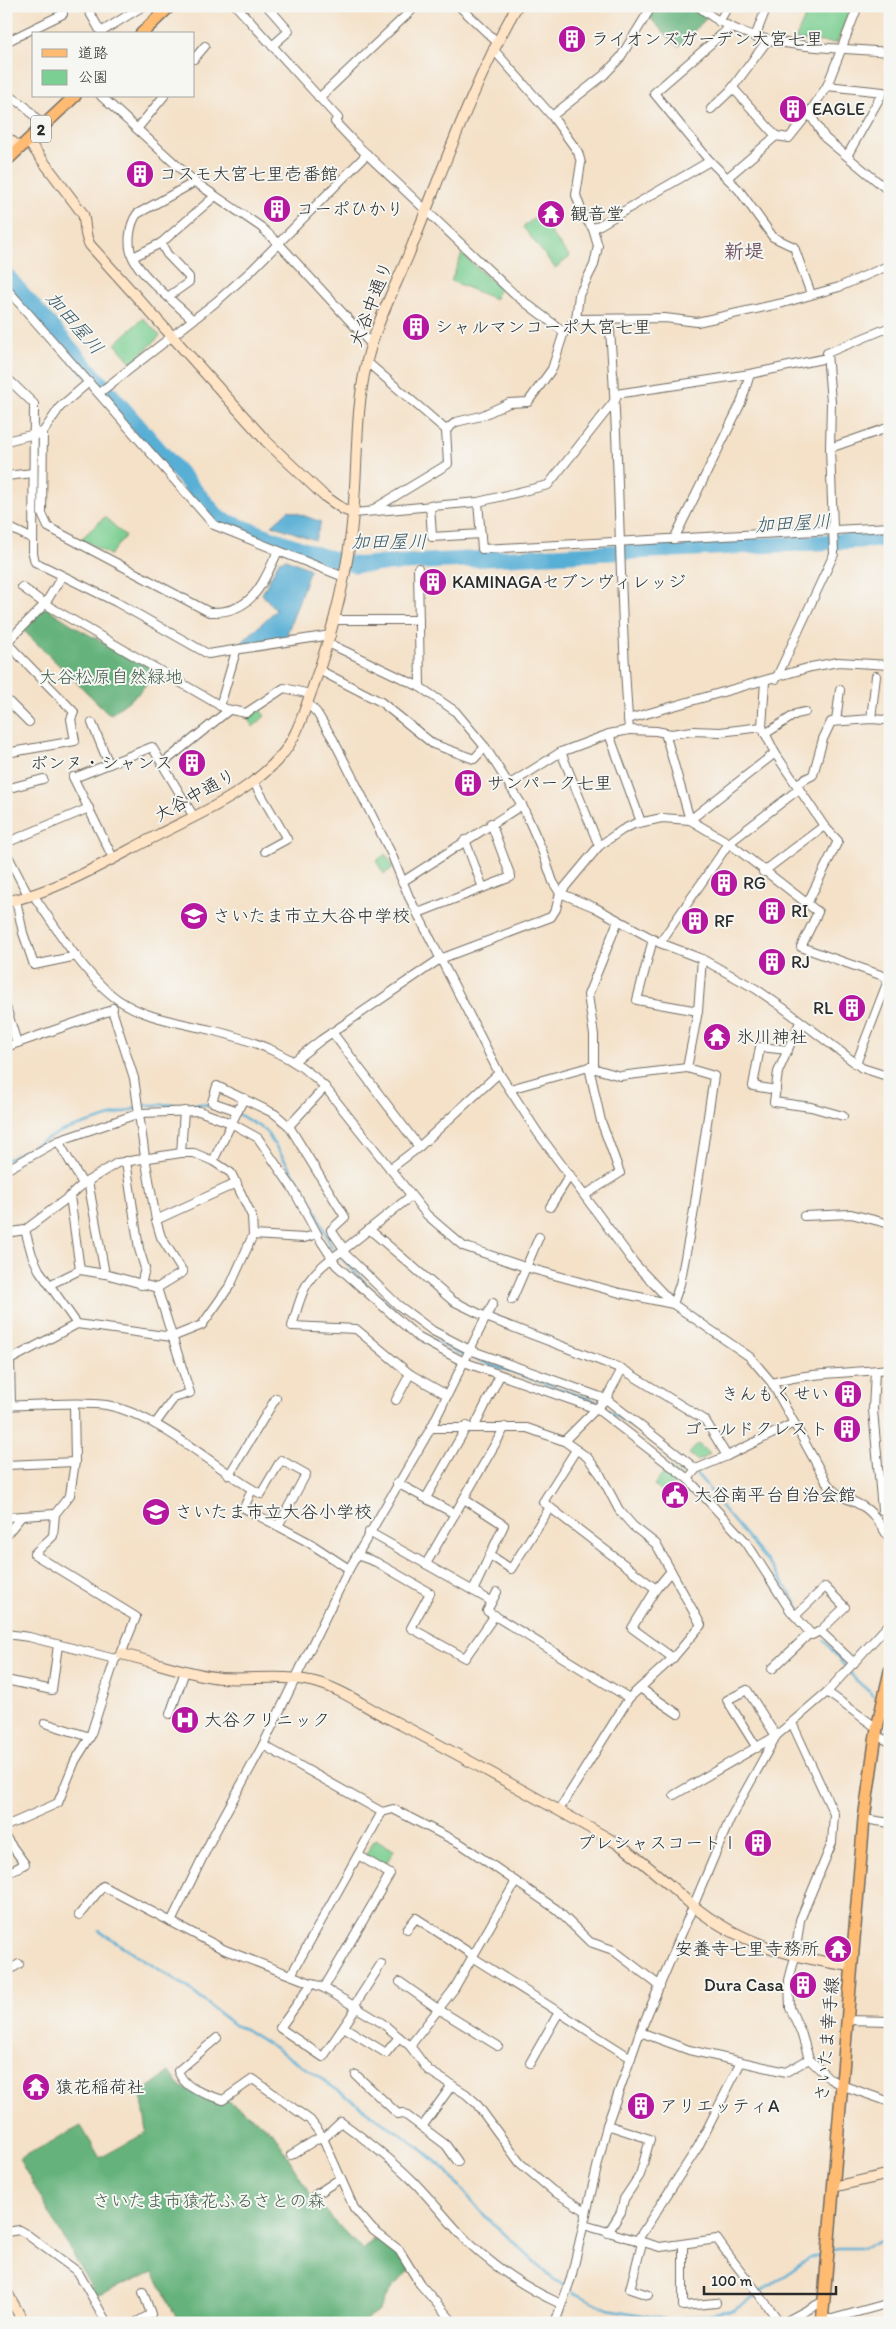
<svg xmlns="http://www.w3.org/2000/svg" width="896" height="2329" viewBox="0 0 896 2329" font-family="Itim,'Klee One',sans-serif">
<style>
.green{fill:#7ccf92;stroke:#547d5e}
.forest{fill:#65b27c;stroke:#486e54}
.water{fill:#58afd5;stroke:#426d80}
.lines{fill:none;stroke-linecap:round;stroke-linejoin:round}
.stream{stroke:#58afd5;stroke-width:2.5}
.river{stroke:#58afd5;stroke-width:16}
.street-casing{stroke:#716b62;stroke-width:10}
.secondary-casing{stroke:#716b62;stroke-width:12}
.primary-casing{stroke:#716b62;stroke-width:14}
.street{stroke:#fff;stroke-width:8}
.secondary{stroke:#ffe4c6;stroke-width:10}
.primary{stroke:#ffbb71;stroke-width:11}
.labels{text-anchor:middle;dominant-baseline:central;stroke-width:4;stroke-linejoin:round;paint-order:stroke}
.shield{fill:#f6f6f2;stroke:#686867;stroke-width:1}
.shield-label{font-size:16px;font-weight:bold;fill:#2b2b2b}
.poi-label{font-size:18px;fill:#2b2b2b;stroke:#f6f6f2;text-anchor:start}
.street-label{font-size:18px;fill:#2b2b2b;stroke:#f6f6f2}
.park-label{font-size:18px;fill:#435c4a;stroke:#f6f6f2}
.water-label{font-size:19px;font-style:italic;fill:#3b5966;stroke:#f6f6f2}
.quarter-label{font-size:20px;font-weight:bold;fill:#705664;stroke:#f6f6f2}
</style>
<rect width="100%" height="100%" fill="#f6f6f2"/>
<filter id="ink" filterUnits="userSpaceOnUse"><feTurbulence type="fractalNoise" baseFrequency=".02" numOctaves="2"/><feDisplacementMap in="SourceGraphic" scale="10" xChannelSelector="R" yChannelSelector="G"/><feConvolveMatrix kernelMatrix="1 2 1 2 8 2 1 2 1" color-interpolation-filters="sRGB"/></filter>
<filter id="wash" filterUnits="userSpaceOnUse"><feTurbulence type="fractalNoise" baseFrequency=".0096" numOctaves="4" result="noise"/><feDisplacementMap in="SourceGraphic" scale="20" xChannelSelector="R" yChannelSelector="G"/><feGaussianBlur stdDeviation="1.12" result="paint"/><feColorMatrix in="noise" values="0 0 0 0 0 0 0 0 0 0 0 0 0 0 0 0 0 1.4 0 .05"/><feComposite in="paint" operator="in"/></filter>
<g filter="url(#wash)">
<rect width="100%" height="100%" fill="#f4e1c8"/>
<!-- green -->
<g class="green">
<path d="M810 6H851L837 43 795 40Z"/>
<path d="M537 216 570 257 555 268 523 227Z"/>
<path d="M462 254 499 288 495 299 451 281Z"/>
<path d="M143 318 160 336 132 363 115 344Z"/>
<path d="M105 517 125 536 110 555 81 539Z"/>
<path d="M258 708 265 716 253 727 246 716Z"/>
<path d="M386 854 393 868 384 874 376 861Z"/>
<path d="M698 1444 710 1454 698 1461 689 1454Z"/>
<path d="M669 1467 681 1476 664 1495 654 1485Z"/>
<path d="M375 1839 394 1850 384 1867 367 1857 366 1854Z"/>
</g>
<!-- forest -->
<g class="forest">
<path d="M655 6H694L707 18 678 47 648 16Z"/>
<path d="M45 607 82 631 154 669 155 673 139 693 110 715 23 630Z"/>
<path d="M170 2072 179 2085 189 2091 224 2102 229 2101 274 2133 311 2196 362 2250 378 2235 396 2252 410 2271 392 2287 379 2311 361 2323H179L153 2272 96 2296 19 2159 81 2126 100 2158 147 2132 141 2093Z"/>
</g>
<!-- water -->
<g class="water">
<path d="M289 510 321 522 315 540 272 525Z"/>
<path d="M286 559 310 569 286 637 239 645 276 610 262 594 279 561Z"/>
</g>
<g class="lines">
<!-- stream -->
<g class="stream">
<path d="M238 1114 265 1130 312 1202 332 1248 375 1293 421 1334 455 1352 595 1401 667 1451"/>
<path d="M6 1160 62 1131 147 1105 203 1104 230 1112"/>
<path d="M695 1473C707 1483 714 1498 724 1510 750 1541 779 1572 799 1608"/>
<path d="M824 1640 855 1679 874 1696"/>
<path d="M889 1707H890"/>
<path d="M99 1931 185 1986 234 2025 245 2029 297 2062 420 2148 447 2171 481 2212 552 2278 575 2293 608 2309 670 2320 734 2310 810 2258 825 2253"/>
<path d="M832 2250 838 2248H859L890 2239"/>
<path d="M704 2315 707 2323"/>
</g>
<!-- river -->
<path class="river" d="M6 275 220 519 318 555 356 565 890 539"/>
</g>
</g>
<g filter="url(#ink)">
<g class="lines">
<defs>
<g id="street">
<path d="M86 6 102 34"/>
<path d="M236 6 338 118 335 122 354 142 514 294 564 332"/>
<path d="M267 6 289 31 272 46"/>
<path d="M459 6 497 42"/>
<path d="M698 6C750 51 825 46 890 52"/>
<path d="M719 22 728 6"/>
<path d="M729 28 654 93 709 160 739 190 773 237 794 247 811 294"/>
<path d="M101 32 143 6"/>
<path d="M755 37 767 6"/>
<path d="M6 42 63 14 62 6"/>
<path d="M194 59 205 46"/>
<path d="M827 86 883 92 847 156"/>
<path d="M733 88 776 136"/>
<path d="M6 93 26 107 43 126"/>
<path d="M101 96 195 182 261 227 281 246 372 345"/>
<path d="M319 98 416 6"/>
<path d="M711 109 730 91 767 41"/>
<path d="M809 113 825 138 890 192"/>
<path d="M552 116 604 75 620 58 652 6"/>
<path d="M137 129 164 96"/>
<path d="M727 178 776 136 789 138 809 113 827 86 858 6"/>
<path d="M593 229 710 161"/>
<path d="M161 243 167 254 189 277V282L169 296"/>
<path d="M133 257 161 243 214 197"/>
<path d="M6 288 214 525 344 577"/>
<path d="M192 319C177 304 142 277 133 258 127 246 129 225 137 214L195 182"/>
<path d="M576 319 665 318 697 322 783 303 839 287 890 265"/>
<path d="M609 319C621 455 618 593 629 730L609 734 641 822"/>
<path d="M367 362 446 430 448 464 374 509"/>
<path d="M6 377 34 404 33 554 35 562 116 602 208 654 331 635"/>
<path d="M99 393 216 302 252 270 367 154"/>
<path d="M616 394 750 374 827 358"/>
<path d="M446 430 456 422 481 416 509 403 528 402 552 369 564 332 576 319 579 295 594 265 598 246 593 229 583 215 576 195 581 163 578 152 552 116 493 49"/>
<path d="M43 432 60 407 89 382"/>
<path d="M6 441 43 432 42 514 48 527 209 612C252 614 262 585 278 551"/>
<path d="M830 448 890 427"/>
<path d="M6 476 33 473"/>
<path d="M478 502 482 549 890 527"/>
<path d="M430 505 432 537 481 534"/>
<path d="M354 513 478 502 548 485 616 399"/>
<path d="M6 526 33 539"/>
<path d="M674 539 741 403 750 374"/>
<path d="M418 568 420 687"/>
<path d="M22 587 45 604 226 709 246 713 284 688 310 694"/>
<path d="M334 620H419"/>
<path d="M6 642 74 712 71 719 75 741 6 753"/>
<path d="M6 643 45 604 62 576"/>
<path d="M328 643 420 687 455 711 485 747 522 805 542 850 553 882 560 893 594 907 660 943 702 959 756 989 782 1007 862 1068 890 1077"/>
<path d="M319 670 381 702 433 744 474 759 485 747"/>
<path d="M776 679 834 554 830 448 831 402 827 353 890 327"/>
<path d="M6 699 29 722"/>
<path d="M307 702 317 713 333 739 391 853 409 897 499 1073 538 1133 635 1264 673 1304 750 1357 772 1383 827 1483C839 1499 847 1497 862 1506 874 1512 882 1528 890 1539"/>
<path d="M220 706 236 651"/>
<path d="M628 719 811 667 838 662 890 665"/>
<path d="M871 719 876 676"/>
<path d="M836 721 840 690"/>
<path d="M92 723 109 764"/>
<path d="M762 727 765 681"/>
<path d="M629 730 656 731 671 734 693 731 720 732 762 727 775 753 690 820 665 733"/>
<path d="M765 734 796 714 805 712"/>
<path d="M561 752 599 846"/>
<path d="M775 753 824 826 838 841 807 904"/>
<path d="M162 764 229 710"/>
<path d="M73 777 113 858"/>
<path d="M74 778 152 747 194 817"/>
<path d="M253 781 287 839 265 851"/>
<path d="M510 784 561 752 609 734"/>
<path d="M796 784 813 775 823 739 831 722 871 719 885 720"/>
<path d="M6 789 43 779"/>
<path d="M465 840 483 888"/>
<path d="M6 843 89 808"/>
<path d="M6 852 29 897"/>
<path d="M763 872 824 826"/>
<path d="M402 882 522 805"/>
<path d="M34 896C56 928 86 977 117 999 146 1019 178 1022 211 1030 253 1040 294 1055 325 1087L427 1215 463 1246 525 1267 620 1293 673 1304"/>
<path d="M16 900 23 933 34 965 77 956"/>
<path d="M418 913 511 877 491 823"/>
<path d="M653 939 637 1000 698 1011"/>
<path d="M660 943 729 843 799 789"/>
<path d="M6 1007 17 1043"/>
<path d="M800 1022 778 1072 774 1102 811 1107 843 1116"/>
<path d="M332 1032 419 1147"/>
<path d="M6 1047 112 1010 113 1008"/>
<path d="M294 1061 321 1040 440 959 551 917 556 909 560 893 599 846 622 830 634 824 662 818 690 820 729 843 818 912 801 947 889 978 856 1064"/>
<path d="M594 1069V1035L588 995 618 921"/>
<path d="M510 1089 589 1067 620 1076 687 1068"/>
<path d="M776 1090 753 1086 760 1047 788 1050"/>
<path d="M238 1111 212 1102 217 1086 275 1114 289 1126 345 1217 331 1230 344 1249"/>
<path d="M289 1126 325 1087"/>
<path d="M58 1141 83 1184"/>
<path d="M181 1153 184 1111"/>
<path d="M126 1161 139 1249 145 1268 141 1285"/>
<path d="M213 1161 244 1098"/>
<path d="M390 1169 419 1147 499 1073"/>
<path d="M6 1170 58 1141 140 1113 199 1111 231 1123 258 1138 293 1189 317 1234"/>
<path d="M88 1181 105 1274"/>
<path d="M585 1195 620 1173 601 1121 589 1067"/>
<path d="M70 1196 80 1270 105 1274 157 1288 183 1272 161 1237 156 1220 145 1157 134 1078 112 1010"/>
<path d="M550 1207 570 1175"/>
<path d="M804 1216 851 1214 890 1224"/>
<path d="M156 1220 237 1183"/>
<path d="M369 1229 453 1301 486 1317 622 1369 705 1420 727 1456 696 1469 688 1479"/>
<path d="M25 1230 32 1255 39 1270 77 1324"/>
<path d="M6 1233 25 1230 70 1196 83 1184 117 1163 181 1153H194L213 1161 231 1173 252 1216 253 1235 231 1284 202 1325 172 1337 77 1324 6 1362"/>
<path d="M253 1235 304 1238 317 1234 318 1236"/>
<path d="M321 1241 332 1258 342 1251 398 1305 433 1331 470 1350 606 1399 696 1469"/>
<path d="M342 1251 411 1196"/>
<path d="M51 1284 80 1270"/>
<path d="M512 1300 539 1237"/>
<path d="M673 1304 680 1284 693 1216 714 1076 687 1068 698 1011 702 959"/>
<path d="M6 1354 10 1361 11 1406"/>
<path d="M875 1371 873 1410 882 1510"/>
<path d="M772 1383C811 1372 850 1373 890 1369"/>
<path d="M447 1395 410 1374 356 1329 292 1326C302 1293 303 1280 332 1258L336 1265 419 1338 464 1362 597 1409 688 1479 746 1542 790 1610 812 1635 820 1631 854 1663"/>
<path d="M396 1400 410 1374"/>
<path d="M6 1406C33 1405 81 1401 106 1405 156 1414 208 1462 252 1489L244 1508 308 1542 349 1569"/>
<path d="M155 1424 174 1398 190 1393 157 1288"/>
<path d="M475 1426 500 1375"/>
<path d="M431 1428H527L564 1441"/>
<path d="M576 1450 543 1502 656 1589"/>
<path d="M727 1456 794 1423"/>
<path d="M6 1465 75 1462"/>
<path d="M229 1475 276 1398"/>
<path d="M397 1483 455 1514"/>
<path d="M252 1489 261 1494 281 1460 306 1474 278 1526"/>
<path d="M426 1498 467 1426"/>
<path d="M464 1499 504 1525 473 1591"/>
<path d="M6 1517 55 1514"/>
<path d="M369 1532 491 1601"/>
<path d="M6 1535 21 1517"/>
<path d="M357 1555 376 1562 430 1593 411 1628 465 1658 495 1615"/>
<path d="M490 1555 511 1569 549 1509"/>
<path d="M426 1564 505 1427"/>
<path d="M671 1571 701 1625 673 1658"/>
<path d="M497 1592 487 1611 629 1698"/>
<path d="M795 1616 825 1587 845 1607 820 1631"/>
<path d="M6 1634 29 1637 115 1659"/>
<path d="M772 1669 810 1633"/>
<path d="M6 1680 52 1690 58 1645"/>
<path d="M640 1688 678 1714"/>
<path d="M827 1692 877 1728"/>
<path d="M170 1714 185 1671"/>
<path d="M45 1723 90 1737"/>
<path d="M792 1723 834 1814 832 1843 800 1920 795 1957 789 1980 790 2008 801 2032 809 2059 830 2079 841 2085 890 2102"/>
<path d="M875 1735 890 1742"/>
<path d="M263 1745 382 1812 393 1809 461 1844 556 1909 590 1942 613 1950 660 1986"/>
<path d="M674 1795 776 1736 747 1690 727 1700 757 1748"/>
<path d="M559 1810 629 1698 673 1658 632 1628 656 1589 671 1571 656 1544 633 1526 619 1510 600 1474 587 1457 564 1441 606 1399 622 1369"/>
<path d="M864 1819 890 1823"/>
<path d="M6 1826 58 1803 75 1761 90 1737 115 1659 121 1654 136 1617 34 1554 53 1536 55 1514 70 1495 75 1462 74 1405"/>
<path d="M6 1838 25 1864 6 1874"/>
<path d="M79 1915 103 1886 225 1950 324 1988 382 2023 410 2046 428 2070 466 2094 476 2103 520 2163 553 2191 586 2211"/>
<path d="M171 1922 213 1836 263 1745 349 1569 431 1428 493 1303"/>
<path d="M407 1929 416 1918 473 1955"/>
<path d="M472 1957 631 2058"/>
<path d="M6 1972 19 1964"/>
<path d="M291 1975 382 1812"/>
<path d="M400 1982 438 2009 498 2046"/>
<path d="M312 1983 280 2028 323 2057 357 2007"/>
<path d="M324 1988 390 1874 358 1855"/>
<path d="M354 2006 381 1964"/>
<path d="M846 2020 890 2021"/>
<path d="M344 2027 386 2053 399 2037"/>
<path d="M640 2032 689 2050 786 2072 809 2059"/>
<path d="M217 2038 178 2071C186 2091 205 2093 223 2100L253 2079 310 2120 322 2136 354 2208 373 2230 399 2250 420 2284 454 2323"/>
<path d="M410 2046 454 1989 515 1883"/>
<path d="M530 2063 559 2012"/>
<path d="M356 2075 398 2114 403 2113 422 2127 452 2085"/>
<path d="M607 2125 650 2139 640 2175 624 2199 621 2212 608 2233"/>
<path d="M422 2127 446 2145 458 2162"/>
<path d="M323 2139 341 2122C366 2140 390 2158 412 2180 432 2200 449 2223 469 2243 497 2269 527 2289 561 2304"/>
<path d="M291 2155 322 2136"/>
<path d="M315 2195 341 2178"/>
<path d="M584 2225 660 2247 717 2239C737 2268 760 2294 780 2323"/>
<path d="M6 2232 20 2230 25 2233 78 2272 107 2323"/>
<path d="M637 2241 698 2147 741 2062"/>
<path d="M642 2243 630 2289 648 2295"/>
<path d="M683 2244V2306L716 2303"/>
<path d="M822 2319H832L890 2303"/>
<path d="M135 2323 151 2314 143 2292"/>
<path d="M555 2323 571 2278 607 2125 640 2032 730 1819 776 1736 827 1692 890 1623"/>
<path d="M783 2323 824 2301"/>
</g>
<g id="secondary">
<path d="M6 137 20 148"/>
<path d="M28 141 83 214C86 225 84 236 90 245L266 441 323 495 343 509 354 513"/>
<path d="M6 902C61 890 109 860 158 835 199 814 249 793 280 757 297 738 304 711 313 687 333 631 348 574 353 514 358 464 355 414 366 365 374 327 393 292 408 256 442 172 472 85 517 6"/>
<path d="M121 1654C153 1661 190 1675 221 1678 252 1680 284 1674 315 1682 342 1689 365 1707 390 1719 468 1759 544 1802 620 1845 646 1863 669 1885 693 1906 739 1943 793 1958 851 1966"/>
<path d="M833 2187 890 2174"/>
<path d="M6 2291 24 2323"/>
</g>
<g id="primary">
<path d="M141 34 170 6"/>
<path d="M6 161 75 96"/>
<path d="M822 2323 864 1819 877 1728 890 1671"/>
</g>
</defs>
<!-- street casing -->
<use href="#street" class="street-casing"/>
<!-- secondary casing -->
<use href="#secondary" class="secondary-casing"/>
<!-- primary casing -->
<use href="#primary" class="primary-casing"/>
<!-- street -->
<use href="#street" class="street"/>
<!-- secondary -->
<use href="#secondary" class="secondary"/>
<!-- primary -->
<use href="#primary" class="primary"/>
</g>
</g>
<!-- icons -->
<defs>
<symbol id="building-disc" viewBox="-11 -11 22 22"><circle r="9.5" fill="#b5179e" stroke="#f6f6f2"/><path d="M-4-6H4V6H1V3H-1V6H-4ZM-2.5-4.3h1.7v1.8h-1.7ZM.8-4.3h1.7v1.8H.8ZM-2.5-1h1.7V.8h-1.7ZM.8-1h1.7V.8H.8Z" fill="#fff"/></symbol>
<symbol id="temple-disc" viewBox="-11 -11 22 22"><circle r="9.5" fill="#b5179e" stroke="#f6f6f2"/><path d="M0-6L5-2H3V0L6.5 2.5H4V6H1.5V3h-3V6H-4V2.5H-6.5L-3 0V-2H-5Z" fill="#fff"/></symbol>
<symbol id="school-disc" viewBox="-11 -11 22 22"><circle r="9.5" fill="#b5179e" stroke="#f6f6f2"/><path d="M0-5L7-2L0 1L-7-2ZM-4 1L0 2.5L4 1V4Q0 6-4 4Z" fill="#fff"/></symbol>
<symbol id="civic-disc" viewBox="-11 -11 22 22"><circle r="9.5" fill="#b5179e" stroke="#f6f6f2"/><path d="M-.6-6.5H3V-4.5H.6V-3L4-1V1h2V6H-6V1h2V-1L-.6-3ZM-1.2 2.5V6h2.4V2.5Z" fill="#fff"/></symbol>
<symbol id="hospital-disc" viewBox="-11 -11 22 22"><circle r="9.5" fill="#b5179e" stroke="#f6f6f2"/><path d="M-5-5h3v3.5h4V-5h3V5h-3V1.5h-4V5h-3Z" fill="#fff"/></symbol>
</defs>
<g fill-rule="evenodd">
<use href="#building-disc" x="556" y="23" width="32" height="32"/>
<use href="#building-disc" x="777" y="93" width="32" height="32"/>
<use href="#building-disc" x="124" y="158" width="32" height="32"/>
<use href="#building-disc" x="261" y="193" width="32" height="32"/>
<use href="#temple-disc" x="535" y="198" width="32" height="32"/>
<use href="#building-disc" x="400" y="311" width="32" height="32"/>
<use href="#building-disc" x="417" y="566" width="32" height="32"/>
<use href="#building-disc" x="176" y="747" width="32" height="32"/>
<use href="#building-disc" x="452" y="767" width="32" height="32"/>
<use href="#building-disc" x="708" y="867" width="32" height="32"/>
<use href="#building-disc" x="756" y="895" width="32" height="32"/>
<use href="#school-disc" x="178" y="900" width="32" height="32"/>
<use href="#building-disc" x="679" y="905" width="32" height="32"/>
<use href="#building-disc" x="756" y="946" width="32" height="32"/>
<use href="#building-disc" x="836" y="992" width="32" height="32"/>
<use href="#temple-disc" x="701" y="1021" width="32" height="32"/>
<use href="#building-disc" x="832" y="1378" width="32" height="32"/>
<use href="#building-disc" x="831" y="1413" width="32" height="32"/>
<use href="#civic-disc" x="659" y="1479" width="32" height="32"/>
<use href="#school-disc" x="140" y="1496" width="32" height="32"/>
<use href="#hospital-disc" x="169" y="1704" width="32" height="32"/>
<use href="#building-disc" x="742" y="1827" width="32" height="32"/>
<use href="#temple-disc" x="822" y="1933" width="32" height="32"/>
<use href="#building-disc" x="787" y="1969" width="32" height="32"/>
<use href="#temple-disc" x="20" y="2071" width="32" height="32"/>
<use href="#building-disc" x="625" y="2090" width="32" height="32"/>
</g>
<g class="labels">
<!-- shield labels -->
<rect class="shield" x="31" y="115.5" width="20" height="27" rx="4"/>
<g class="shield-label">
<text x="41" y="129">2</text>
</g>
<!-- poi labels -->
<g class="poi-label">
<text x="591" y="39">ライオンズガーデン大宮七里</text>
<text x="812" y="109">EAGLE</text>
<text x="159" y="174">コスモ大宮七里壱番館</text>
<text x="296" y="209">コーポひかり</text>
<text x="570" y="214">観音堂</text>
<text x="435" y="327">シャルマンコーポ大宮七里</text>
<text x="452" y="582">KAMINAGAセブンヴィレッジ</text>
<text x="173" y="763" text-anchor="end">ボンヌ・シャンス</text>
<text x="487" y="783">サンパーク七里</text>
<text x="743" y="883">RG</text>
<text x="791" y="911">RI</text>
<text x="213" y="916">さいたま市立大谷中学校</text>
<text x="714" y="921">RF</text>
<text x="791" y="962">RJ</text>
<text x="833" y="1008" text-anchor="end">RL</text>
<text x="736" y="1037">氷川神社</text>
<text x="829" y="1394" text-anchor="end">きんもくせい</text>
<text x="828" y="1429" text-anchor="end">ゴールドクレスト</text>
<text x="694" y="1495">大谷南平台自治会館</text>
<text x="175" y="1512">さいたま市立大谷小学校</text>
<text x="204" y="1720">大谷クリニック</text>
<text x="739" y="1843" text-anchor="end">プレシャスコートⅠ</text>
<text x="819" y="1949" text-anchor="end">安養寺七里寺務所</text>
<text x="784" y="1985" text-anchor="end">Dura Casa</text>
<text x="55" y="2087">猿花稲荷社</text>
<text x="660" y="2106">アリエッティA</text>
</g>
<!-- street labels -->
<g class="street-label">
<text transform="translate(371 304) rotate(-69)">大谷中通り</text>
<text transform="translate(195 795) rotate(-29)">大谷中通り</text>
<text transform="translate(827 2039) rotate(-85)">さいたま幸手線</text>
</g>
<!-- park labels -->
<g class="park-label">
<text x="111" y="677">大谷松原自然緑地</text>
<text x="209" y="2201">さいたま市猿花ふるさとの森</text>
</g>
<!-- water labels -->
<g class="water-label">
<text transform="translate(75 323) rotate(49)">加田屋川</text>
<text transform="translate(793 523) rotate(-3)">加田屋川</text>
<text x="389" y="541">加田屋川</text>
</g>
<!-- quarter labels -->
<g class="quarter-label">
<text x="744" y="251">新堤</text>
</g>
</g>
<!-- margin -->
<rect width="896" height="2329" fill="none" stroke="#f6f6f2" stroke-width="25"/>
<!-- legend -->
<rect x="32" y="32" width="162" height="65" fill="#f6f6f2" stroke="#a5a5a2"/>
<rect x="42" y="49" width="25" height="8" fill="#ffbb71" stroke="#a5a5a2"/>
<text x="78" y="58" font-size="15" fill="#2b2b2b">道路</text>
<rect x="42" y="70" width="25" height="15" fill="#7ccf92" stroke="#a5a5a2"/>
<text x="78" y="82" font-size="15" fill="#2b2b2b">公園</text>
<!-- scale -->
<path d="M704 2286v8h132v-8" fill="none" stroke="#2b2b2b" stroke-width="2.5"/>
<text x="711" y="2286" font-size="15" fill="#2b2b2b" stroke="#f6f6f2" stroke-width="4" paint-order="stroke">100 m</text>
</svg>
